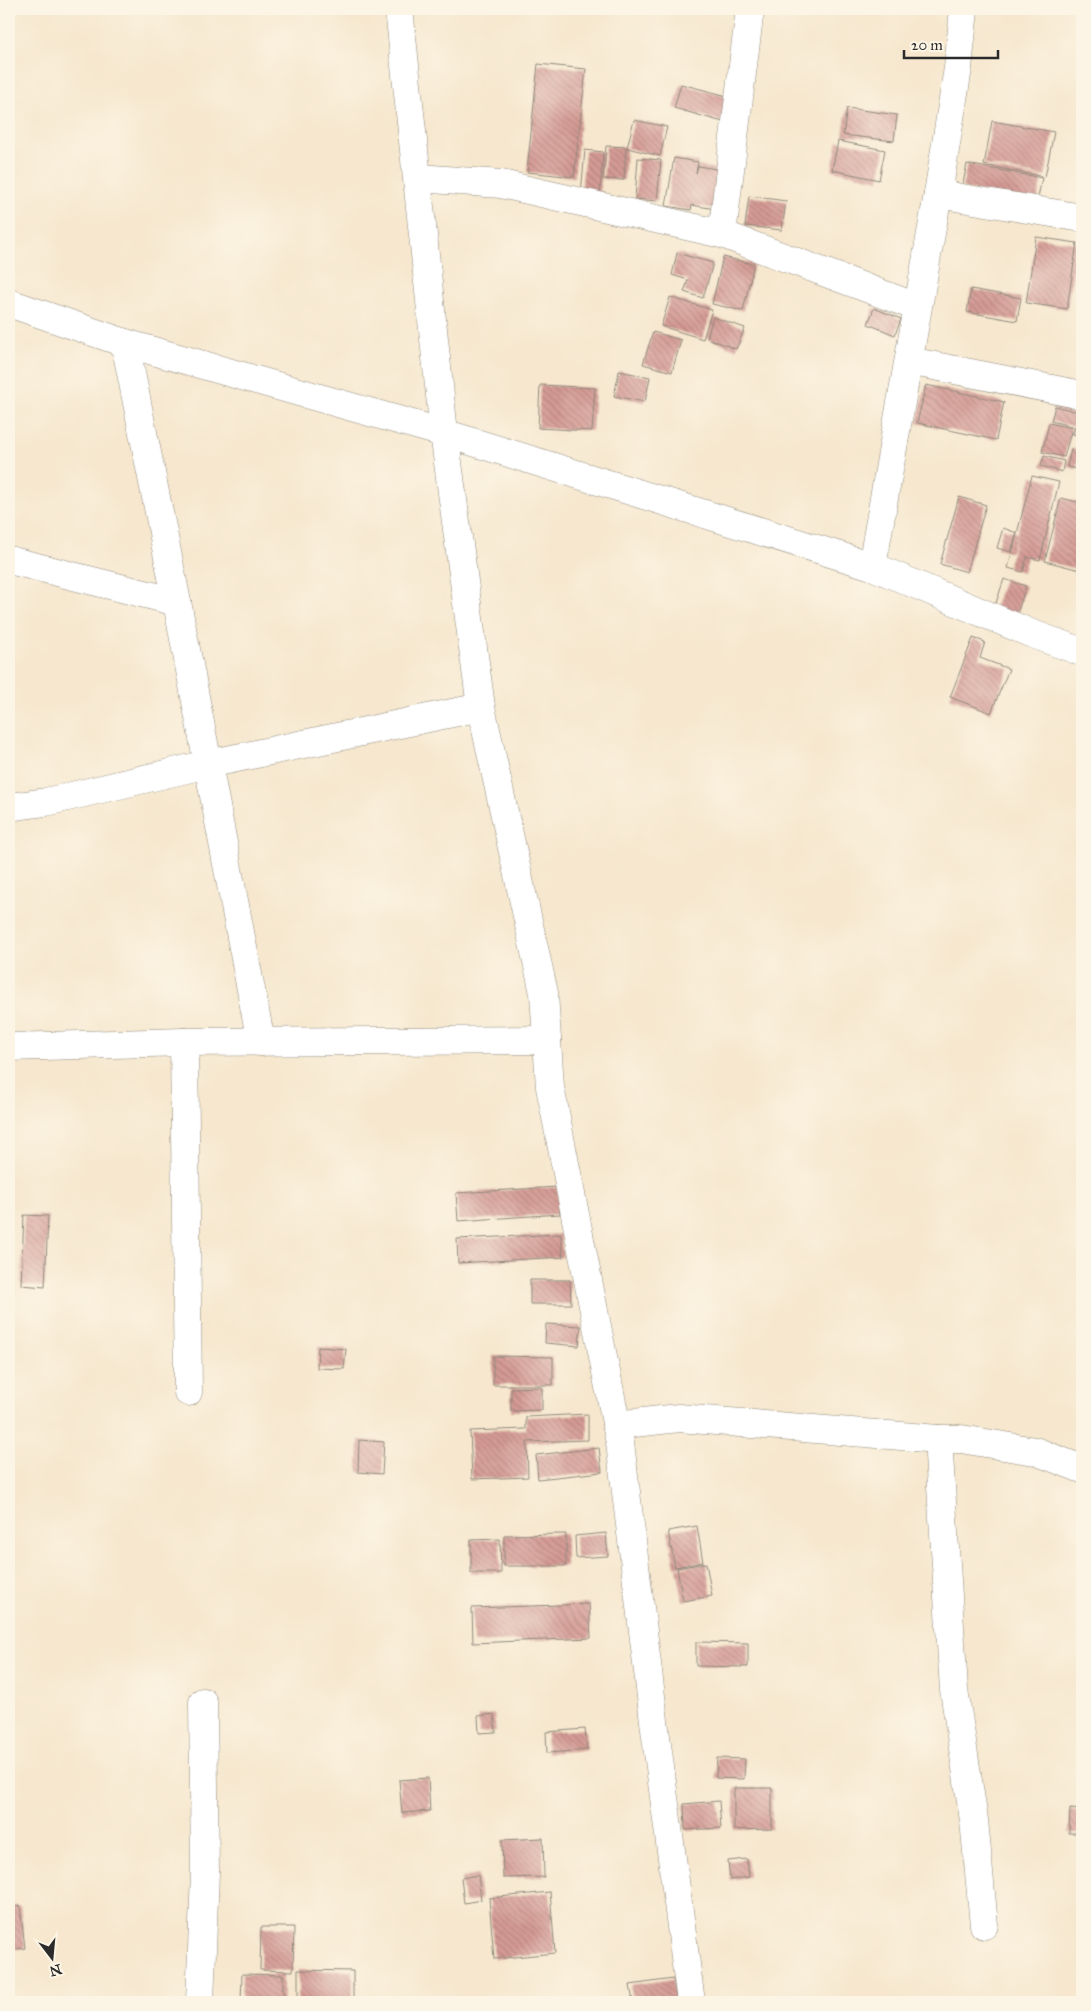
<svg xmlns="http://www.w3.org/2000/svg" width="1091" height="2011" viewBox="0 0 1091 2011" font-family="'IM FELL Great Primer',serif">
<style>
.building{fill:url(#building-back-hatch)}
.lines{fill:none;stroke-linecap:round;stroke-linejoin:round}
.minor-casing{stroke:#90897c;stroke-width:29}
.minor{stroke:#fff;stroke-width:28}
</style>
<defs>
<pattern id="building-back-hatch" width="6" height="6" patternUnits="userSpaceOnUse" patternTransform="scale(1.25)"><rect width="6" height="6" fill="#d69b95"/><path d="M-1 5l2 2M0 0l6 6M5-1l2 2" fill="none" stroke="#ae7f7a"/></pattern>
</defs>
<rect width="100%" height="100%" fill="#fcf5e5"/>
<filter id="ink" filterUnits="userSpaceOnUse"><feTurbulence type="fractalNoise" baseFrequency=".02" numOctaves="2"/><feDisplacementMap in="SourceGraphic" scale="10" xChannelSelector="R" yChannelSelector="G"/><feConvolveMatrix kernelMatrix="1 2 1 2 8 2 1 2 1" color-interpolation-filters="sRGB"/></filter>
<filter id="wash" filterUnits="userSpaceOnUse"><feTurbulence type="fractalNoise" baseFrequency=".0096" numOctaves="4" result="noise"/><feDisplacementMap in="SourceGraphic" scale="20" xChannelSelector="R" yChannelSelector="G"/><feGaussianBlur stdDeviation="1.12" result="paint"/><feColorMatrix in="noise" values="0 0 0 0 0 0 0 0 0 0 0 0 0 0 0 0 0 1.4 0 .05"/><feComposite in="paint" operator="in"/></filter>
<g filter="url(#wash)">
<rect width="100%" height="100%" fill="#f6e7ce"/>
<g id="blocks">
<!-- building -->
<g class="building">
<path d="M538 64 586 69 574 177 527 172Z"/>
<path d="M681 84 731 97 723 122 674 108Z"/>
<path d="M847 108 897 115 894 141 843 135Z"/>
<path d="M634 120 667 127 660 156 627 148Z"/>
<path d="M992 121 1054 132 1045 177 984 165Z"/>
<path d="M838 141 885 150 879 180 832 170Z"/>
<path d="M606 146 626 147 624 180 603 179Z"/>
<path d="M585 150 603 152 600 195 581 194Z"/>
<path d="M638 158 661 160 657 201 635 199Z"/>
<path d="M674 158 698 162 696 173 698 166 728 171 721 210 692 205 691 210 666 206Z"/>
<path d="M967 164 1042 178 1037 202 962 188Z"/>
<path d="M749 196 786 201 782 230 745 226Z"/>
<path d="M1036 237 1077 243 1067 309 1026 303Z"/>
<path d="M677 253 713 263 703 298 684 292 688 280 672 275Z"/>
<path d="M723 257 754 264 743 311 712 304Z"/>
<path d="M971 289 1021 298 1017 321 967 312Z"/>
<path d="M670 297 712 310 703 339 661 326Z"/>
<path d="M874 308 901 319 895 335 868 324Z"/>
<path d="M713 317 745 328 736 349 707 338Z"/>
<path d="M653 332 681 340 672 372 643 364Z"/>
<path d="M619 371 650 377 645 402 614 396Z"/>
<path d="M540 385 595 388 592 431 538 428Z"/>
<path d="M926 385 1004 402 996 440 917 423Z"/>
<path d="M1055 406 1082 413V437L1073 434 1075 427 1051 421Z"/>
<path d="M1049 423 1072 428 1064 457 1042 452Z"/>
<path d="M1071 449 1080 451 1077 469 1067 467Z"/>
<path d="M1044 456 1064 461 1062 472 1041 466Z"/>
<path d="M1032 476 1059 482 1040 560 1027 557 1023 572 1008 568Z"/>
<path d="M959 497 986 505 967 572 940 564Z"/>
<path d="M1061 498 1082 503V562L1080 570 1045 561Z"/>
<path d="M1003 528 1017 533 1011 552 997 548Z"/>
<path d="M1004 579 1026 586 1015 620 993 612Z"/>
<path d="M973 638 985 642 980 658 1009 669 991 713 950 697Z"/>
<path d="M558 1187 560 1214 458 1221 456 1193Z"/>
<path d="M24 1215 48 1216 45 1287 21 1285Z"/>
<path d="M561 1234 563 1257 458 1263 457 1239Z"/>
<path d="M530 1280H570L571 1304H530Z"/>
<path d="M546 1324 581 1326 579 1346 545 1343Z"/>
<path d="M318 1347 346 1349 344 1369 317 1368Z"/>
<path d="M493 1356 553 1357V1385H493Z"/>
<path d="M542 1387V1410L511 1411V1388Z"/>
<path d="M588 1414V1440L527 1442 528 1477 472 1479 470 1431 526 1429V1417Z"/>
<path d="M359 1440 384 1442 382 1474 358 1472Z"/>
<path d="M599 1448 602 1472 538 1479 536 1455Z"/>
<path d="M697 1526 703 1562 675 1567 668 1531Z"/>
<path d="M606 1533 608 1556 576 1558 575 1536Z"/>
<path d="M566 1534V1566H504V1535Z"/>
<path d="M500 1539 501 1573H471V1540Z"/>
<path d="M706 1563 712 1596 683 1601 677 1568Z"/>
<path d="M589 1604 591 1638 473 1643 472 1608Z"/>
<path d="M696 1642 748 1643V1667L696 1666Z"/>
<path d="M494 1714 496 1732 479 1733 478 1716Z"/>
<path d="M585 1729 587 1750 547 1753 546 1732Z"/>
<path d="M717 1758 745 1759 744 1779 716 1778Z"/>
<path d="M428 1778 430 1811 402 1813 399 1780Z"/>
<path d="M734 1788H772V1829L734 1830Z"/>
<path d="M719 1801 721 1828 685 1830 684 1804Z"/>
<path d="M1070 1809 1082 1810V1833H1069Z"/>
<path d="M543 1838 544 1877 503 1878 502 1840Z"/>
<path d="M747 1859 749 1877 730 1880 728 1861Z"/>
<path d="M478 1875 481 1900 464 1903 461 1878Z"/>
<path d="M550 1892 555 1953 494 1959 489 1898Z"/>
<path d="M20 1906 25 1948 9 1950V1907Z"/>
<path d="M261 1927H294L293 1971 260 1970Z"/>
<path d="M298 1970 353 1971V2002H298Z"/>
<path d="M242 1974 283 1975V2002H241Z"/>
<path d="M673 1979 677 2002H633L630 1985Z"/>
</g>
</g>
</g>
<g filter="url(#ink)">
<use href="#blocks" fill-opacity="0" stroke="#90897c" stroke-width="1"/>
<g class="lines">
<defs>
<g id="minor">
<path d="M399 9 444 433 481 707 544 993 550 1087 620 1443 655 1729 691 2002"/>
<path d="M418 178 501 184 722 234 917 307"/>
<path d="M938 194 1082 218"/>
<path d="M722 234 750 9"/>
<path d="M9 303 125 343 444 433 872 566 1030 633 1082 652"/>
<path d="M909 361 1082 395"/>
<path d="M9 560 177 602 125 343"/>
<path d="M872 566 938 194 958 68 964 9"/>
<path d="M177 602 261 1042"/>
<path d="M9 807 46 802 208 764 481 707"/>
<path d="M184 1042 188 1392"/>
<path d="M9 1047 184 1042 547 1040"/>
<path d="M616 1425 679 1418 938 1439 954 1690 974 1820 984 1925"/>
<path d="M938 1439H961L1035 1451 1082 1469"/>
<path d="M200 2002 205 1872 203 1702"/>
</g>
</defs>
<!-- minor casing -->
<use href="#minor" class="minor-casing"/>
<!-- minor -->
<use href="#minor" class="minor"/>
</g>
</g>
<!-- margin -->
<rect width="1091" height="2011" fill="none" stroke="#fcf5e5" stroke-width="30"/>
<!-- north arrow -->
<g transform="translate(52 1958) rotate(164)" stroke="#fcf5e5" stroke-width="4" paint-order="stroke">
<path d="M0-4L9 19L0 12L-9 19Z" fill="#2b2b2b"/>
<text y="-8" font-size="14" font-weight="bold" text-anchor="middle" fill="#2b2b2b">N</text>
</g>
<!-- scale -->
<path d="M904 50v8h94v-8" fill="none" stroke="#2b2b2b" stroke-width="2.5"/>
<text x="911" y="50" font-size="15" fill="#2b2b2b" stroke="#fcf5e5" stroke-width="4" paint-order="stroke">20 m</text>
</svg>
